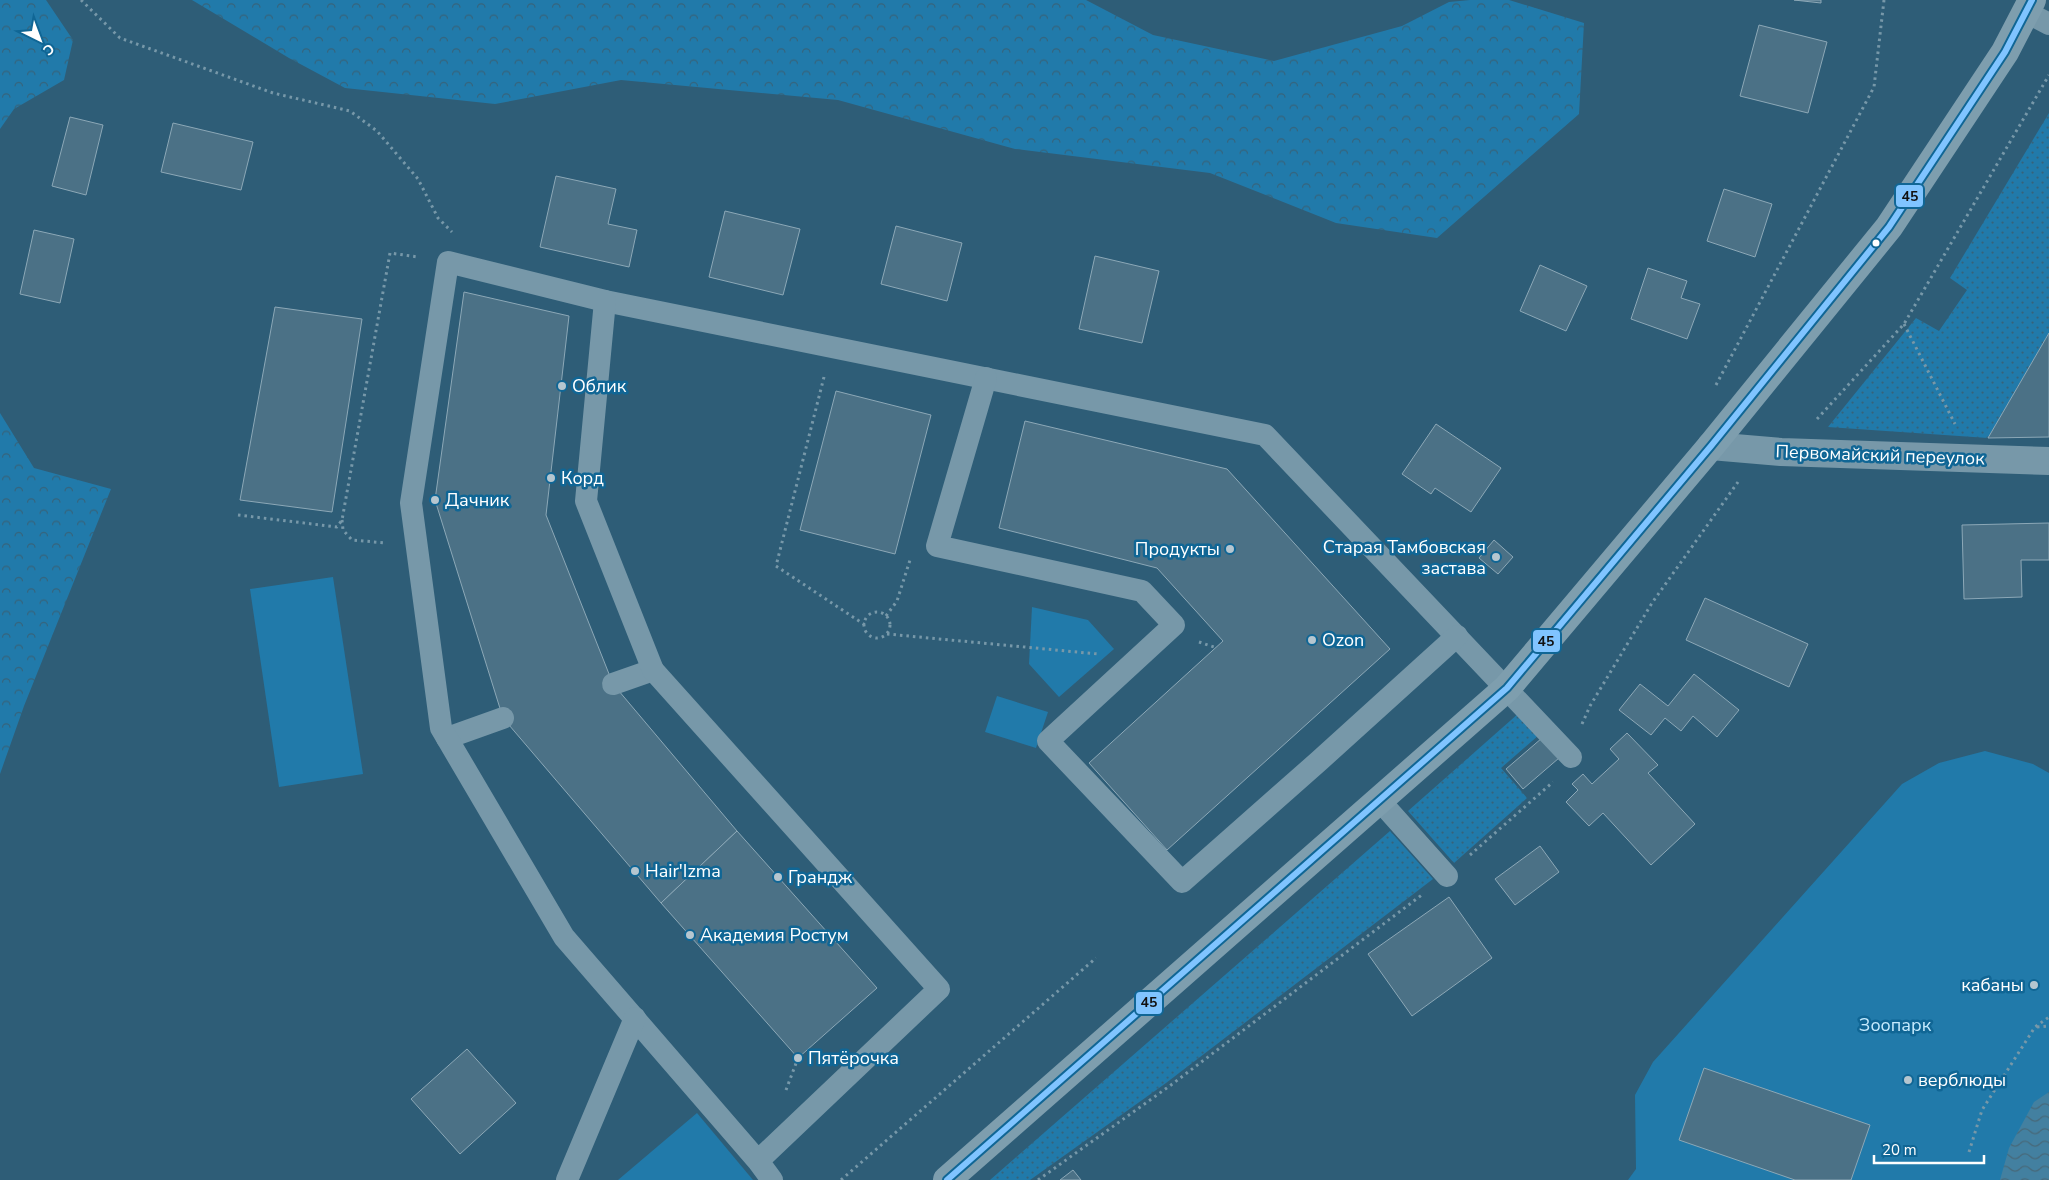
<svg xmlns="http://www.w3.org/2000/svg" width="2049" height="1180" viewBox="0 0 2049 1180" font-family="'Nunito Sans',sans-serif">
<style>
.grass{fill:url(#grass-dots)}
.forest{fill:url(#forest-crowns)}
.green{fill:#217aaa}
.water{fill:url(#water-waves)}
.building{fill:#4b7186;stroke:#8ca8b7}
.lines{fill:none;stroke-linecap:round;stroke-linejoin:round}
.path{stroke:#7798a9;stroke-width:3;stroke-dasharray:2.5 4;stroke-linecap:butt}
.service{stroke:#7798a9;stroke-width:22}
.minor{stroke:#7798a9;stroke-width:28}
.secondary{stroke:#7e9eae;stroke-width:28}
.bus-1-casing{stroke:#106695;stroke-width:10}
.bus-1{stroke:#80c4ff;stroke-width:6}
.bus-dot{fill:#fff;stroke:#106695;stroke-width:2}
.poi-dot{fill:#b6c6cf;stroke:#106695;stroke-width:2}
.labels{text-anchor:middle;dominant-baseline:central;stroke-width:5;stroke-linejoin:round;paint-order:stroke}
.poi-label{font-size:18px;fill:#fff;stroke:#106695;text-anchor:start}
.street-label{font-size:18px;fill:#fff;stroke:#106695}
.park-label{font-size:18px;fill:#c6ebfe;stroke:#106695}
.line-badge{stroke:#106695;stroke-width:2}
.pale-badge-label{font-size:14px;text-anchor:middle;font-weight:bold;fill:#111}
</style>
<defs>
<pattern id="grass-dots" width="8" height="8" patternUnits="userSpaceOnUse" patternTransform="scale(1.25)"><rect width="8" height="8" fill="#217aaa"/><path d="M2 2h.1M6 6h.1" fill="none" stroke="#36637b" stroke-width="1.8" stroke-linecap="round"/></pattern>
<pattern id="forest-crowns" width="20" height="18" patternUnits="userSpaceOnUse" patternTransform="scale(1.25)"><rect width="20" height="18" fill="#217aaa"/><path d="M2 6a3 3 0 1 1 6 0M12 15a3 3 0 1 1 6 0" fill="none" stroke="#36637b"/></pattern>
<pattern id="water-waves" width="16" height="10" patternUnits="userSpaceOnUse" patternTransform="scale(1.25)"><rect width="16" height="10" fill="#4380a0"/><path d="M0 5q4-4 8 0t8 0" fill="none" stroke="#47697a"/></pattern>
</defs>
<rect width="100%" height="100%" fill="#2e5d77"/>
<!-- grass -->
<g class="grass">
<path d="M2049 113V333L1988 438 1828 427 1916 318 1939 331 1967 290 1950 278Z"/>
<path d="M1519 713 1539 735 1501 768 1527 798 1454 863 1408 811Z"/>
<path d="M1390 831 1433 879 1166 1083 1030 1180H990Z"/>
</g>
<!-- forest -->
<g class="forest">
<path d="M0 0H46L73 40 64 80 14 109 0 129Z"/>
<path d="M192 0H1086L1153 35 1274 61 1402 26 1449 2 1470 0H1509L1584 23 1579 114 1437 238 1336 223 1210 173 1015 149 838 100 621 80 495 104 345 88 289 58Z"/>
<path d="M0 413 34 468 111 489 24 706 0 774Z"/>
</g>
<!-- green -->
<g class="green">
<path d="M333 577 363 774 279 787 250 589Z"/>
<path d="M1032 607 1088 620 1114 649 1059 697 1029 664Z"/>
<path d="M997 696 1048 712 1036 748 985 732Z"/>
<path d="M1985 751 2033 764 2049 773V1180H1628L1636 1169 1635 1095 1653 1062 1902 784 1939 763Z"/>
<path d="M697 1113 753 1180H618Z"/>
</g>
<!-- water -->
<path class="water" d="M2049 1092V1180H2000L2009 1148 2034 1102Z"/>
<!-- building -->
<g class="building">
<path d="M1794 0H1821V3Z"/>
<path d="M1759 25 1827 42 1808 113 1740 96Z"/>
<path d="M70 117 103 125 86 195 52 186Z"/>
<path d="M173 123 253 142 241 190 161 172Z"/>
<path d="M556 176 616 189 608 224 637 230 629 267 540 247Z"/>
<path d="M1724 189 1772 204 1755 257 1707 241Z"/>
<path d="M725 211 800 229 783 295 709 277Z"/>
<path d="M896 226 962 243 947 301 881 284Z"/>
<path d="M34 230 74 239 60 303 20 294Z"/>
<path d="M1095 256 1159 271 1142 343 1079 329Z"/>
<path d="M1540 265 1587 286 1566 331 1520 311Z"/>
<path d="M1648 268 1687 281 1681 298 1700 304 1687 339 1631 319Z"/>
<path d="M464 292 569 316 546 515 613 684 737 831 661 903 503 718 435 500Z"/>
<path d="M275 307 362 319 332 512 240 500Z"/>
<path d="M2049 333V437L1988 438Z"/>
<path d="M836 391 931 415 895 554 800 530Z"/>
<path d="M1025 421 1227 469 1390 649 1167 850 1089 763 1223 641 1157 568 999 528Z"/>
<path d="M1436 424 1501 468 1471 512 1435 488 1431 494 1402 474Z"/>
<path d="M2049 523V560H2021L2022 597 1964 599 1962 525Z"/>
<path d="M1494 540 1513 557 1498 574 1479 558Z"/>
<path d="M1705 598 1808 644 1789 687 1686 640Z"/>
<path d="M1694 674 1739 710 1717 737 1693 716 1681 731 1665 718 1651 735 1619 710 1640 684 1668 706Z"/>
<path d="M1627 733 1658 765 1648 773 1695 824 1651 865 1603 813 1589 826 1566 802 1578 790 1572 784 1583 774 1592 784 1619 759 1610 749Z"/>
<path d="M1542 738 1559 758 1523 789 1506 769Z"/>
<path d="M737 831 877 988 798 1058 661 903Z"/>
<path d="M1540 846 1559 872 1515 905 1495 879Z"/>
<path d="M1449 897 1492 958 1412 1016 1368 954Z"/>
<path d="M467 1049 516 1103 460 1154 411 1099Z"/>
<path d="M1704 1068 1870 1125 1851 1180H1795L1679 1140Z"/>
<path d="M1073 1170 1081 1180H1060Z"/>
</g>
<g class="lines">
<!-- path -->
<g class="path">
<path d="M81 0 120 38 273 93 350 111 377 131 418 179 438 218 452 232"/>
<path d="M1904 324 1955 424"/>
<path d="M824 377 776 566 865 625"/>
<path d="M1716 385 1874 87 1884 0"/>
<path d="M1817 419 1904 324 2049 75"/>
<path d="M238 515 337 527 342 520 390 253 418 257"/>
<path d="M342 520 343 530 352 540 386 543"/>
<circle cx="877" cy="625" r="13"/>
<path d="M886 616 897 601 910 560"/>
<path d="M887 634 1098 654"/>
<path d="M1199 642 1217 648"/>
<path d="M1582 724 1590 706 1652 603 1738 482"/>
<path d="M1470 855 1553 782"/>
<path d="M2037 1027 2049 1026"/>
<path d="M786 1090 798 1058"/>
<path d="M1969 1152 1982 1110 2035 1027 2049 1017"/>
<path d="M841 1180 1096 958"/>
<path d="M1038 1180 1171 1085 1423 894"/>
</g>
<!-- service -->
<g class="service">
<path d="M2026 12 2049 24"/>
<path d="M605 301 1265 435 1571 757"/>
<path d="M986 378 937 546 1142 591 1174 625 1048 741 1182 882 1319 761 1457 636"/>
<path d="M613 684 653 670"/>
<path d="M447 738 503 718"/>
<path d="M1380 801 1447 876"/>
<path d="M758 1161 939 989 653 670 586 501 605 301 448 262 411 503 441 728 564 937 758 1161 772 1180"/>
<path d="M567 1180 635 1018"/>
</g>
<!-- minor -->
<path class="minor" d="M1711 446 1781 452 2049 461"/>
<!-- secondary -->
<path class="secondary" d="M947 1180 1507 688 1711 446 1889 227 2005 52 2032 0"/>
<defs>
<path id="bus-1" d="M947 1180 1507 688 1711 446 1889 227 2005 52 2032 0"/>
</defs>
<!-- bus-1 casing -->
<use href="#bus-1" class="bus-1-casing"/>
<!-- bus-1 -->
<use href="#bus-1" class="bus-1"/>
</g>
<!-- markers -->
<circle class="bus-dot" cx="1876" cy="243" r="4.5"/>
<g class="poi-dot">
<circle cx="562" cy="386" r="5"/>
<circle cx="551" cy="478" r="5"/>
<circle cx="435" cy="500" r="5"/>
<circle cx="1230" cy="549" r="5"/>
<circle cx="1496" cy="557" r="5"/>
<circle cx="1312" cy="640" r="5"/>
<circle cx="635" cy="871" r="5"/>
<circle cx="778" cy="877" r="5"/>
<circle cx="690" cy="935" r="5"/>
<circle cx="2034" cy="985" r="5"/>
<circle cx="798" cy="1058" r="5"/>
<circle cx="1908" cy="1080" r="5"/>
</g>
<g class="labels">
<!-- poi labels -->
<g class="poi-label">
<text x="572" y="386">Облик</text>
<text x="561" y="478">Корд</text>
<text x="445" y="500">Дачник</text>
<text x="1486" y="547" text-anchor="end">Старая Тамбовская<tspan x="1486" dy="21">застава</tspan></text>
<text x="1220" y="549" text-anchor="end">Продукты</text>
<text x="1322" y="640">Ozon</text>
<text x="645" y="871">Hair'Izma</text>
<text x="788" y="877">Грандж</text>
<text x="700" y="935">Академия Ростум</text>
<text x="2024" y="985" text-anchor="end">кабаны</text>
<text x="808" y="1058">Пятёрочка</text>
<text x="1918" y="1080">верблюды</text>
</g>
<!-- street labels -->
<g class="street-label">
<text transform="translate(1880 455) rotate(2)">Первомайский переулок</text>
</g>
<!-- park labels -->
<g class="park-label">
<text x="1895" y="1025">Зоопарк</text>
</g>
</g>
<g class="line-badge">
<rect x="1895" y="184" width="29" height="24" rx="5" fill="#80c4ff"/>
<rect x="1532" y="629" width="29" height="24" rx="5" fill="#80c4ff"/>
<rect x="1135" y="991" width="28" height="24" rx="5" fill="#80c4ff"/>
</g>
<g class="pale-badge-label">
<text x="1910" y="201">45</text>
<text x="1546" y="646">45</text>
<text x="1149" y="1007">45</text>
</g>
<!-- north arrow -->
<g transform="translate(40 40) rotate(138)" stroke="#106695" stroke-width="4" paint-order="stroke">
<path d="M0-4L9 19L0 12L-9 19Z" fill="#ffffff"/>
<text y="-8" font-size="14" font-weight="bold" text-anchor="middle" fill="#ffffff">С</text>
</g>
<!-- scale -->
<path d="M1874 1155v8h110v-8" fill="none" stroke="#ffffff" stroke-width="2.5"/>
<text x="1882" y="1155" font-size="15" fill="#ffffff" stroke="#106695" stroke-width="4" paint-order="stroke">20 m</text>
</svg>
